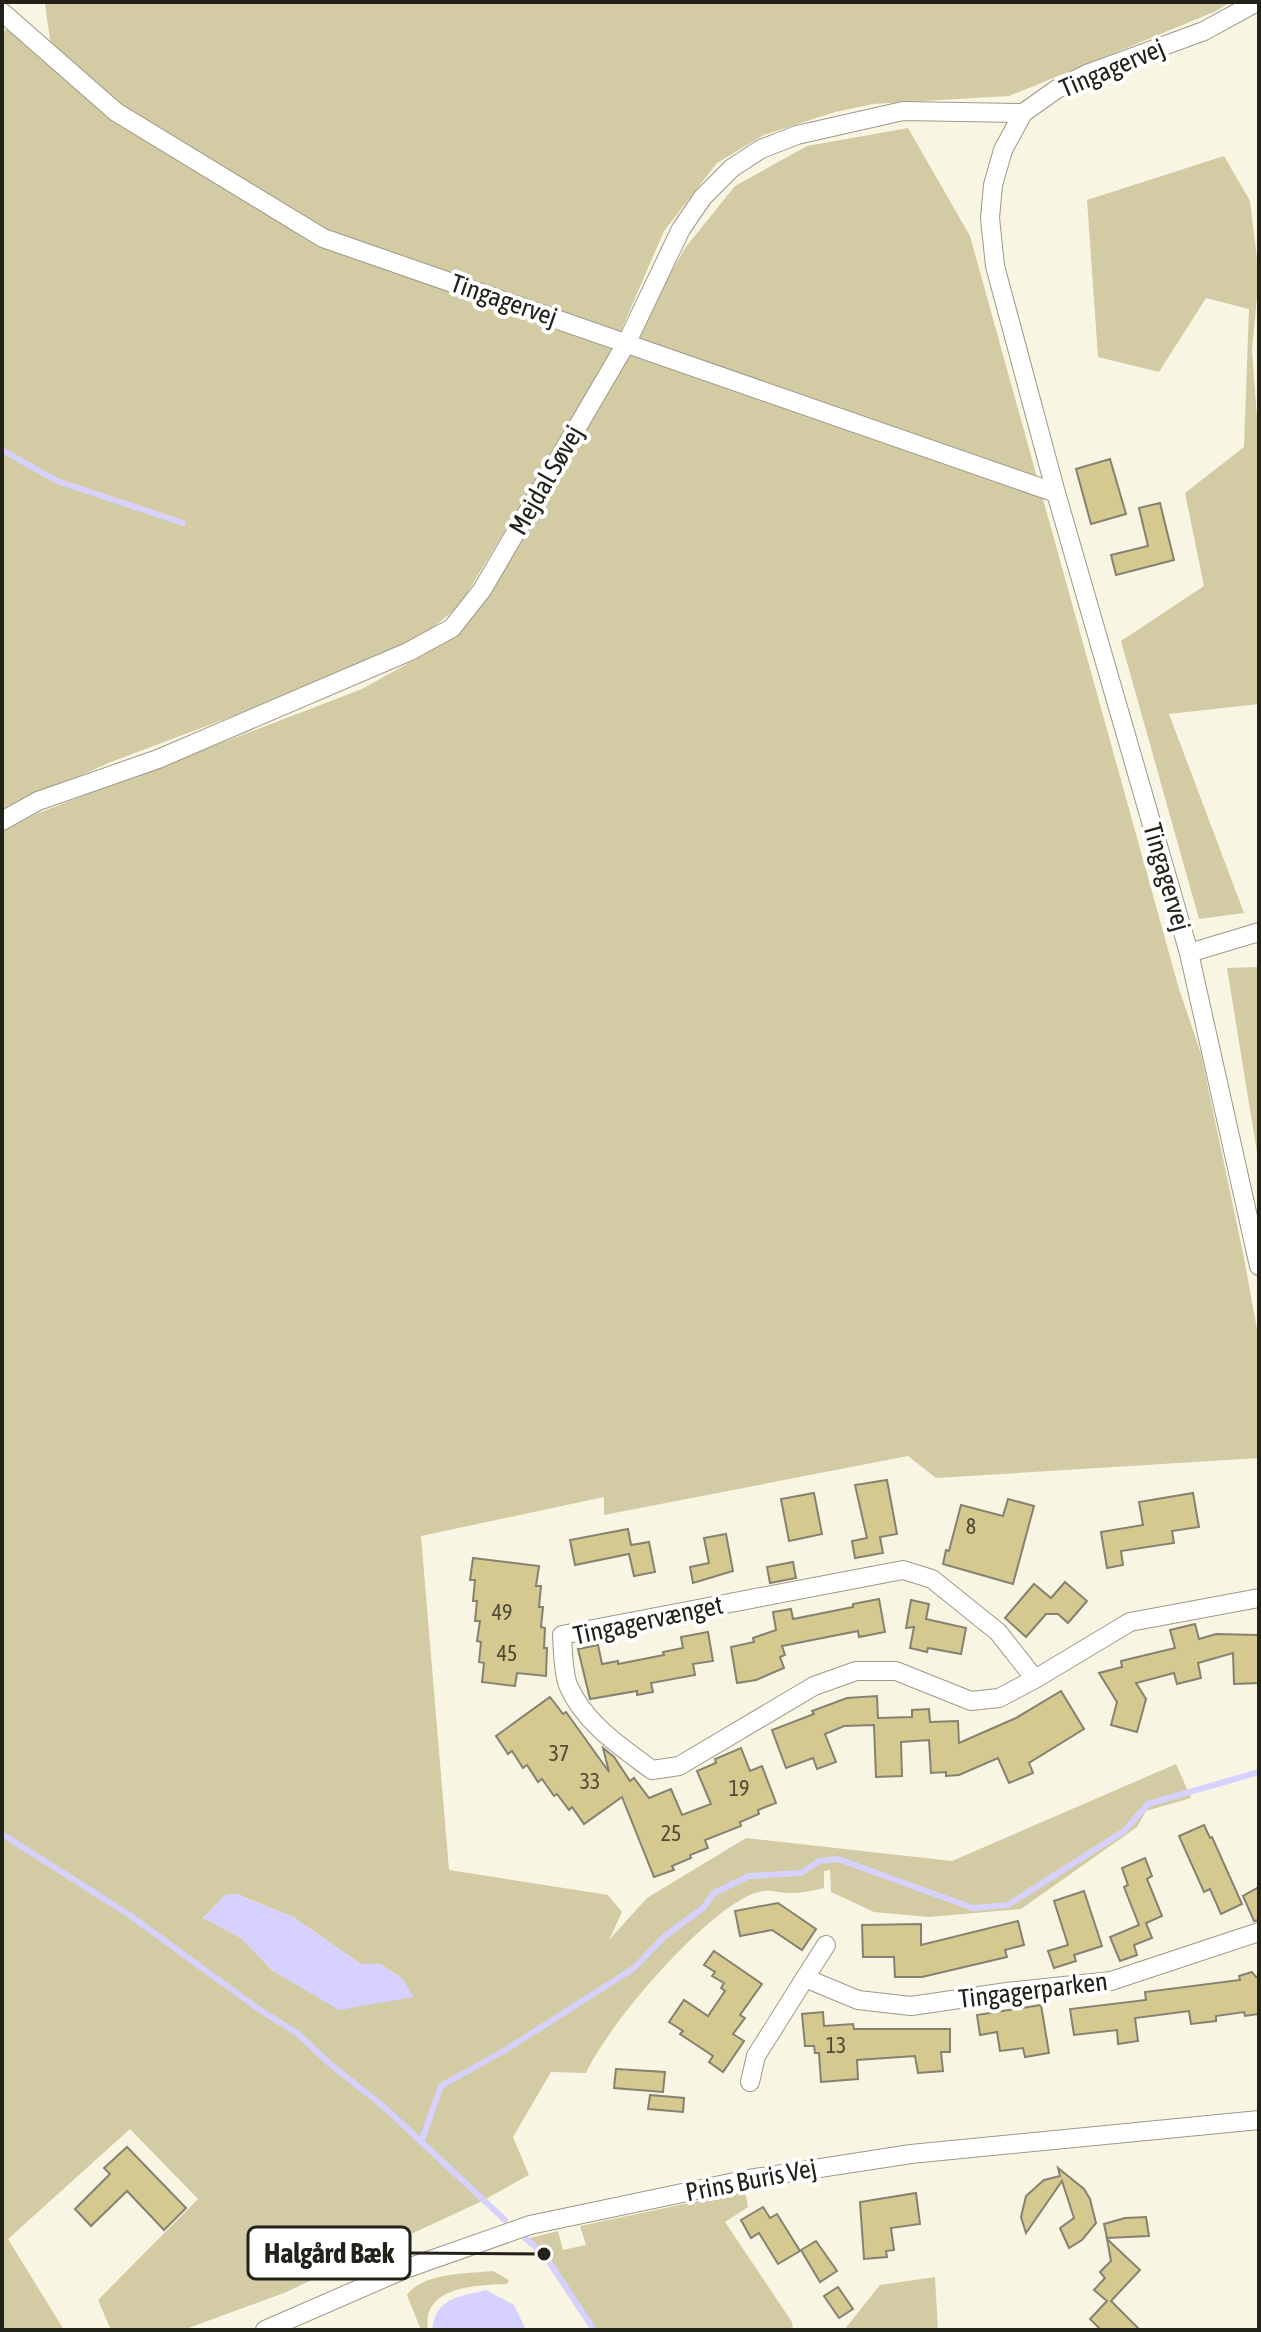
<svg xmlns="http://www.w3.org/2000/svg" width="1261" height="2332" viewBox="0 0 1261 2332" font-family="'Asap Condensed',sans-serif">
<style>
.green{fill:#d3cba3;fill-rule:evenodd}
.water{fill:#d6d1fe}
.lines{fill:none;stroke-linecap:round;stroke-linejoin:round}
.stream{stroke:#d6d1fe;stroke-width:6}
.building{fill:#d5c98f;stroke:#858271;stroke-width:2}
.minor-casing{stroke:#9d9988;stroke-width:20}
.minor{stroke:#fff;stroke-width:18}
.labels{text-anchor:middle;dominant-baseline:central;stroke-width:8;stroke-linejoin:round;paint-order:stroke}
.number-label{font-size:22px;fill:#4f4b37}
.street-label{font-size:26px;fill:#22211a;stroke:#fff}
.leader{fill:none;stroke:#22211a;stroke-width:3}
.callout-dot{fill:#22211a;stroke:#fff;stroke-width:3}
.callout{fill:#fff;stroke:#22211a;stroke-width:3}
.callout-label{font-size:28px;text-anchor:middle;font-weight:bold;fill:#22211a}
</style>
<rect width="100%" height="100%" fill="#f9f5e3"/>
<!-- green -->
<g class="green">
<path d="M48 2H1231L1214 12 1009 96 873 104 835 112 764 135 717 163 664 231 611 354 460 605 422 637 249 710 111 762 32 797 2 814V32L9 28 35 51 50 40 45 4Z"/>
<path d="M908 128 970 236 1179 989 1201 1054 1243 1253 1259 1340V1458L936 1478 908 1456 604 1515V1497L421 1536 449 1870 608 1895 622 1912 609 1940 647 1898 746 1838 952 1861 1176 1764 1191 1798 1146 1811 1137 1827 1021 1909 929 1917 874 1912 831 1892 830 1870 824 1871V1888C814 1890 804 1893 794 1893 776 1894 771 1887 752 1894 701 1916 610 2022 586 2073L551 2072 513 2137 529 2175 480 2202 284 2293 183 2330H111L98 2300 198 2199 130 2129 8 2239 64 2330H2V832L36 814 362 689 457 636 489 597 685 248 735 186 807 146ZM237 1894 293 1917 361 1964H380L402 1978 273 1971 241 1938 203 1918 225 1895Z"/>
<path d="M1224 156 1250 201 1259 275 1252 350 1259 444V704L1169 714 1244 913 1199 919 1121 641 1204 586 1185 493 1244 447 1249 309 1206 298 1159 372 1098 357 1087 200Z"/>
<path d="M1259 967V1165L1227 968Z"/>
<path d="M745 2191 748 2207 725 2222 792 2322 793 2330H594L544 2254 526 2239 558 2231 563 2250 586 2245 580 2226Z"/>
<path d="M493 2271 509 2280 507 2284C477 2285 421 2286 428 2330H421L407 2295C424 2272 466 2274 493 2271Z"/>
<path d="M935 2277 938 2330H844L880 2285Z"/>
</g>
<!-- water -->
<g class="water">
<path d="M236 1894 293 1917 361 1964H380L402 1978 414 1997 339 2010 273 1971 241 1938 203 1918 225 1895Z"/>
<path d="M486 2290 514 2305 526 2330H432C436 2297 459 2297 486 2290Z"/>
</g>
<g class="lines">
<!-- stream -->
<g class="stream">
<path d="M2 450 57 481 183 523"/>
<path d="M2 1834 128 1914 260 2010 297 2033 330 2064 383 2106 505 2220"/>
<path d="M421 2142 441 2086 507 2049 634 1968 665 1936 703 1908 714 1893 749 1876 801 1873 819 1861 838 1859 973 1908 1008 1905 1124 1831 1148 1804 1259 1772"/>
<path d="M526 2239 544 2254 594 2330"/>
</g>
</g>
<!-- building -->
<g class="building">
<path d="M1110 459 1126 514 1091 524 1076 469Z"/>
<path d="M1160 503 1174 560 1116 575 1111 555 1148 546 1139 508Z"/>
<path d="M887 1480 897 1534 880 1537 883 1553 855 1558 852 1541 867 1538 855 1485Z"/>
<path d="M814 1493 822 1534 789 1541 781 1499Z"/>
<path d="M1193 1493 1199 1527 1172 1531 1174 1543 1121 1551 1123 1565 1107 1568 1101 1532 1143 1525 1139 1502Z"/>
<path d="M1008 1499 1034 1506 1013 1584 943 1564 946 1550 949 1551 961 1505 1003 1516Z"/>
<path d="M628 1529 631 1545 649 1542 655 1572 634 1576 629 1554 575 1565 570 1540Z"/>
<path d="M726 1534 733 1571 693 1583 690 1567 709 1563 704 1538Z"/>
<path d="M473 1558 539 1566 536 1586H541L539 1607H543L541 1627 545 1628 544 1648H547L546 1676 517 1673 515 1686 482 1682 484 1663 479 1662 481 1642 477 1641 480 1621H475L477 1601H473L475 1580H470Z"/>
<path d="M793 1562 796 1578 770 1583 767 1567Z"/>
<path d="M1065 1582 1087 1601 1068 1623 1058 1614H1046L1026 1637 1005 1618 1034 1584 1051 1598Z"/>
<path d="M879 1599 885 1632 859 1637 858 1631 782 1646 785 1655 780 1657 784 1668 756 1680 737 1683 731 1647 754 1642 753 1638 776 1630 773 1612 791 1609 793 1619 853 1607V1604Z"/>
<path d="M911 1600 929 1604 926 1619 966 1628 961 1654 928 1648 927 1652 910 1648 914 1627 906 1628Z"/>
<path d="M1195 1624 1199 1639 1216 1634 1258 1635 1259 1683 1234 1684 1233 1653 1198 1663 1201 1678 1177 1684 1174 1673 1136 1683 1146 1699 1137 1732 1111 1725 1117 1702 1099 1673 1122 1667 1121 1661 1175 1648 1170 1630Z"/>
<path d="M708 1632 713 1661 693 1664 695 1675 651 1683 653 1692 637 1695V1691L590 1699 578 1649 598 1645 602 1664 618 1661V1664L664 1655 663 1652 683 1648 681 1637Z"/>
<path d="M1061 1691 1084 1729 1029 1763 1033 1773 1009 1783 998 1758 959 1775 946 1776V1772L931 1773 929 1740 901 1742 902 1776 876 1777 874 1725 844 1726 825 1734 836 1762 817 1769 813 1758 786 1768 772 1730 814 1714 812 1711 847 1698 877 1696 878 1718 912 1717V1710L929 1709 930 1722 958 1721 959 1743 1016 1718Z"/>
<path d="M550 1697 563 1714 566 1712 609 1772 603 1748 614 1757 630 1781 634 1778 649 1798 671 1789 682 1815 711 1804 697 1771 716 1763 715 1759 741 1748 750 1771 762 1766 776 1803 758 1810 759 1814 740 1822 741 1826 705 1840 708 1848 690 1855 691 1858 672 1866 674 1870 654 1877 622 1797 584 1824 572 1807 569 1810 557 1794 554 1796 542 1779 538 1782 527 1765 523 1768 512 1751 508 1754 496 1736Z"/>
<path d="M1204 1825 1210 1838 1212 1837 1242 1904 1221 1914 1210 1889 1204 1892 1179 1836Z"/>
<path d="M1145 1858 1152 1876 1147 1879 1162 1916 1146 1923 1152 1938 1134 1945 1137 1955 1120 1961 1110 1937 1139 1925 1124 1887 1128 1885 1122 1868Z"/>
<path d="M1259 1887V1920L1254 1921 1243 1896Z"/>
<path d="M1084 1891 1102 1946 1074 1955 1076 1961 1054 1968 1048 1951 1068 1945 1054 1901Z"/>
<path d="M778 1903 816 1929 802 1950 772 1930 740 1936 735 1911Z"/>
<path d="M1018 1921 1024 1945 1005 1950 1007 1957 922 1977H895L894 1957H863L862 1925 921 1924V1945Z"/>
<path d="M714 1951 762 1984 740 2015 745 2018 733 2034 744 2041 723 2072 709 2062 713 2056 680 2034 683 2031 669 2022 684 2000 708 2016 725 1991 721 1988 724 1983 712 1976 715 1972 704 1965Z"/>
<path d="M1252 1972 1256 1977 1259 1976V2014L1245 2016 1244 2012 1216 2016V2021L1191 2024 1189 2011 1135 2018 1138 2041 1118 2044 1117 2030 1074 2035 1070 2009 1146 2000 1145 1992 1240 1980 1239 1976Z"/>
<path d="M1041 2005 1049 2053 1025 2057 1023 2048 1000 2051 997 2032 980 2035 977 2015Z"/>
<path d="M823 2012 824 2026 853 2024 854 2029H950V2052H941L943 2071 918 2073 915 2056 857 2060 858 2079 821 2082 819 2053H815L814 2046H805L802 2014Z"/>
<path d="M616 2069 665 2072 663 2092 614 2088Z"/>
<path d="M650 2095 684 2098 683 2112 648 2109Z"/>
<path d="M127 2147 186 2208 164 2230 127 2191 91 2226 75 2209 110 2174 104 2168Z"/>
<path d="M1058 2168 1084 2189 1090 2199 1096 2223 1082 2240 1069 2248 1060 2228 1074 2218 1062 2181 1026 2233 1021 2217 1026 2196 1044 2180 1060 2176Z"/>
<path d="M916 2193 920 2224 891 2228 894 2250 886 2251 887 2257 864 2259 860 2202Z"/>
<path d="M763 2207 770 2218 777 2214 800 2251 778 2264 759 2233 751 2238 741 2220Z"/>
<path d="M1146 2217 1149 2236 1107 2238 1104 2224 1125 2218Z"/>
<path d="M1107 2239 1140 2270 1111 2301 1140 2330H1101L1090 2319 1107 2301 1094 2290 1105 2278 1100 2272 1111 2261Z"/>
<path d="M816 2241 837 2271 820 2282 801 2250Z"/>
<path d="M838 2287 853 2309 839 2318 824 2296Z"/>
</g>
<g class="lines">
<defs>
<g id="minor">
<path d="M1257 2 1204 31 1087 74 1057 89 1023 113 1003 150 993 185 990 218 995 266 1056 493 1189 953 1259 1266"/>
<path d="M2 12 116 112 323 238 1056 493"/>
<path d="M2 821 38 801 158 759 408 652 452 628 482 590 627 342 681 229 703 197 732 168 761 149 797 135 903 111 1023 113"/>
<path d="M1189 953 1259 932"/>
<path d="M1035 1679 998 1632 932 1579 903 1570 562 1635C563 1651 563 1671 568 1685 584 1723 621 1747 652 1770L679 1766 814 1686 856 1671H896L971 1701 999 1698 1035 1679 1130 1622 1259 1598"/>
<path d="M805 1978 826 1945"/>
<path d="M750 2082 756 2056 805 1978 858 2000 911 2006 1007 1992 1111 1981 1259 1932"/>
<path d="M265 2330 405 2269 530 2225 749 2179 911 2154 1259 2120"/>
</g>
</defs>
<!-- minor casing -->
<use href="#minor" class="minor-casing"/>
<!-- minor -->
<use href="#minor" class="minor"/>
</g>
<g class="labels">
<!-- number labels -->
<g class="number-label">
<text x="971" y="1526">8</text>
<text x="502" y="1612">49</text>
<text x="507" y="1653">45</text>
<text x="559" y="1753">37</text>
<text x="590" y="1781">33</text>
<text x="739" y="1788">19</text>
<text x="671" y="1833">25</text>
<text x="836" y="2045">13</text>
</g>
<!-- street labels -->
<g class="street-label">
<text transform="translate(1112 68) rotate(-23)">Tingagervej</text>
<text transform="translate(504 300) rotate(19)">Tingagervej</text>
<text transform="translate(546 480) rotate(-60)">Mejdal Søvej</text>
<text transform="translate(1167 877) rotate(74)">Tingagervej</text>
<text transform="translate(648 1620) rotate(-12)">Tingagervænget</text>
<text transform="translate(1033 1990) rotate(-7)">Tingagerparken</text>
<text transform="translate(751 2180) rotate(-11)">Prins Buris Vej</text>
</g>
</g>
<!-- callouts -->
<path class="leader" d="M544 2254L410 2253"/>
<circle class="callout-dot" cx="544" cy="2254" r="8"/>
<rect class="callout" x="248" y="2227" width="162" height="52" rx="8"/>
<g class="callout-label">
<text x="329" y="2263">Halgård Bæk</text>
</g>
<!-- border -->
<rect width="1261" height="2332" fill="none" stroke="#22211a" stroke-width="8"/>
</svg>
